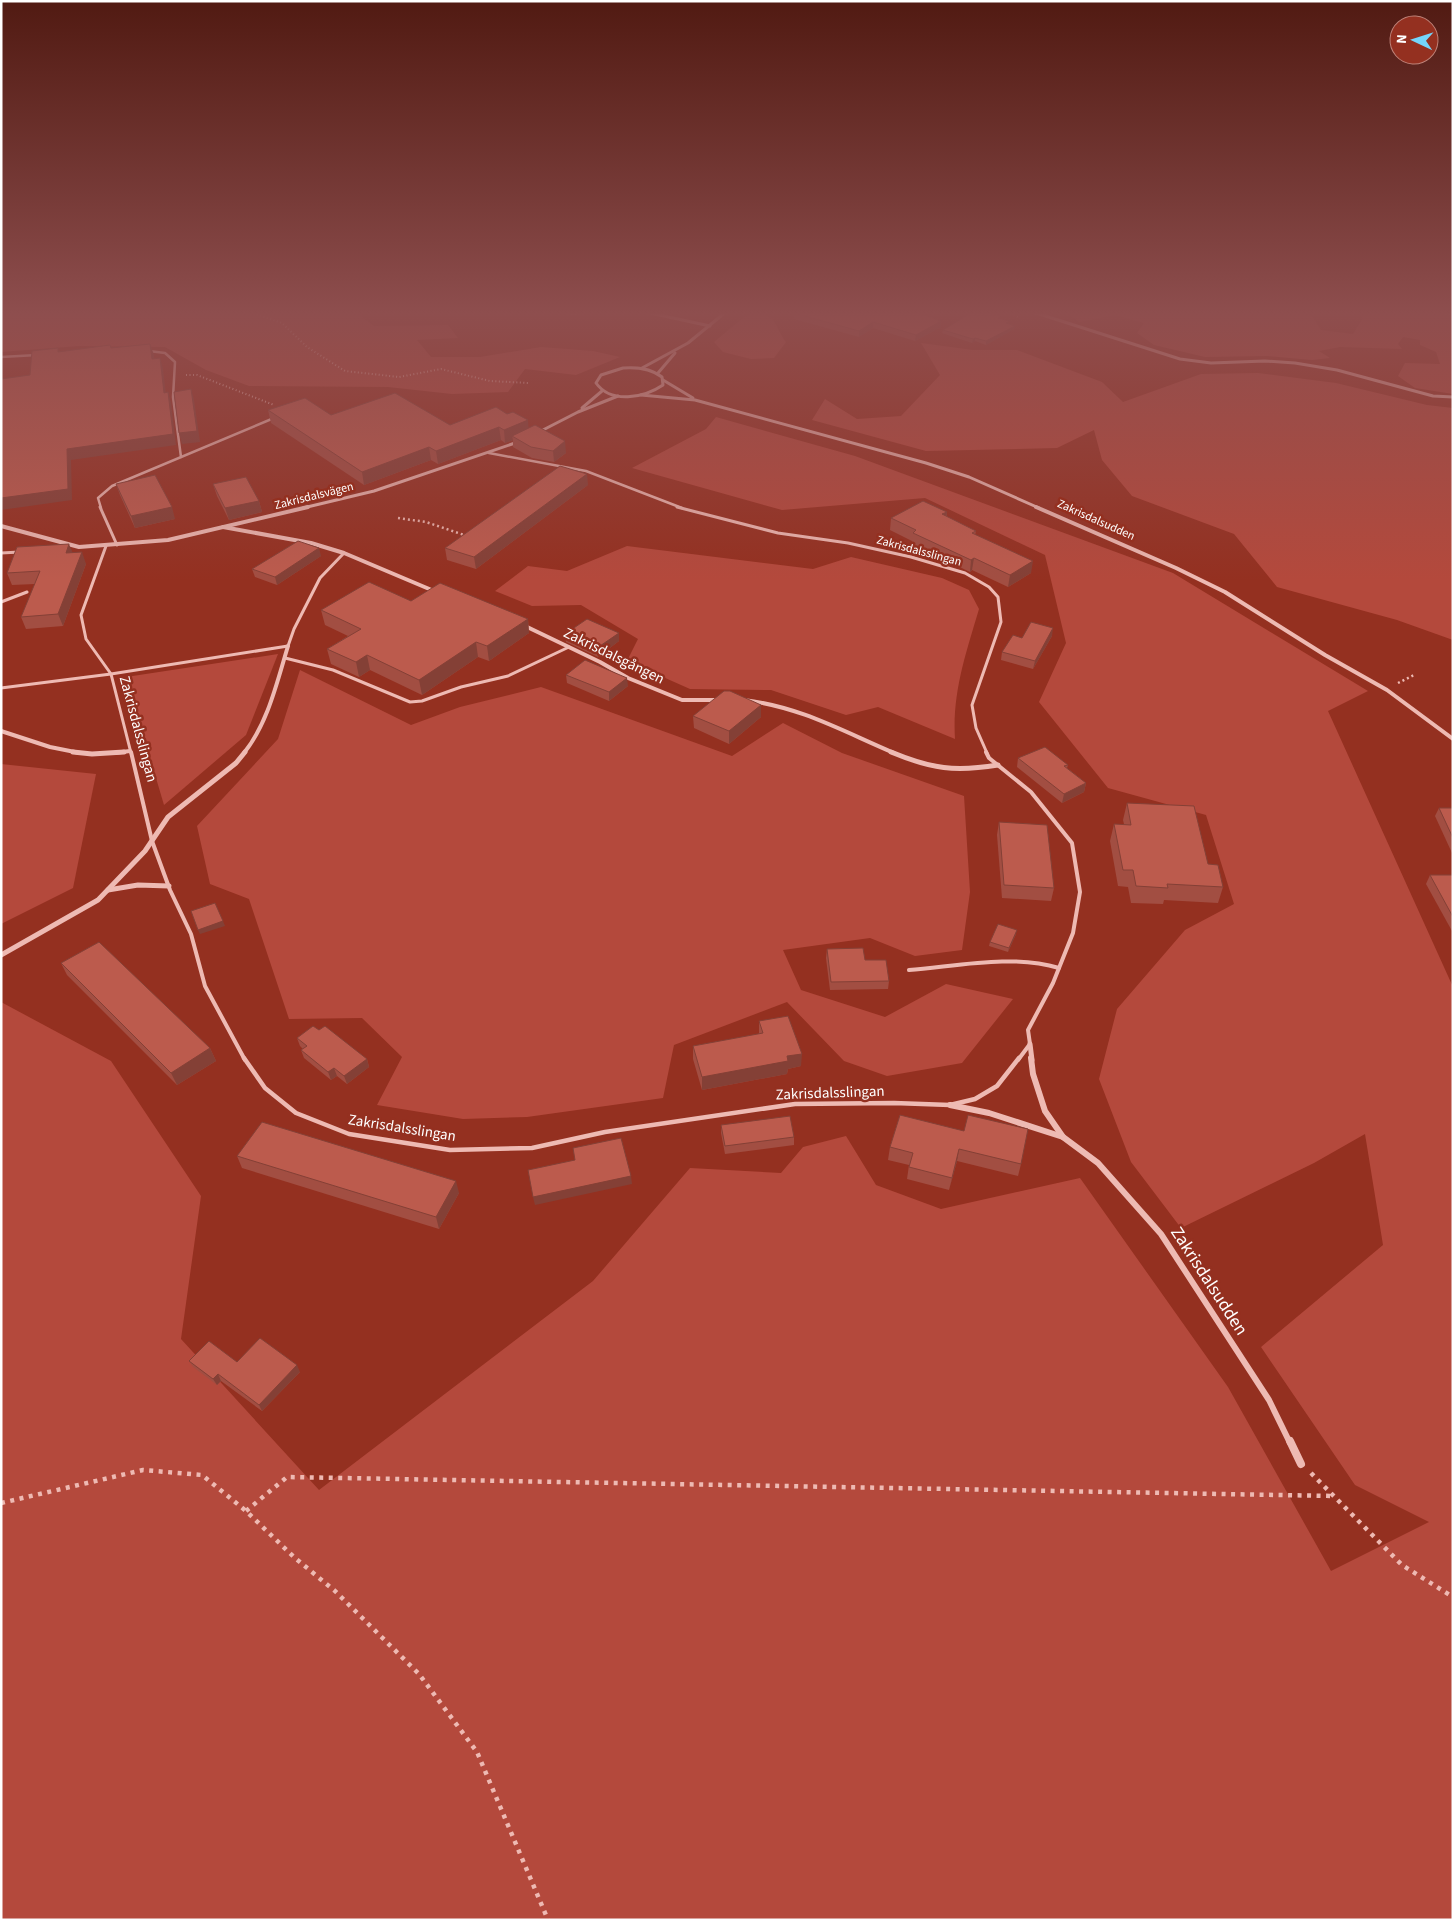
<svg xmlns="http://www.w3.org/2000/svg" width="1454" height="1921" viewBox="0 0 1454 1921" font-family="'Source Sans 3',sans-serif">
<style>
.green{fill:#b4493c}
.lines{fill:none;stroke-linecap:round;stroke-linejoin:round}
.path-far2{stroke:#eebab3;stroke-width:2;stroke-dasharray:1 2.5;stroke-linecap:butt}
.path-far1{stroke:#eebab3;stroke-width:2.5;stroke-dasharray:2 3;stroke-linecap:butt}
.path{stroke:#eebab3;stroke-width:4.5;stroke-dasharray:4 5.5;stroke-linecap:butt}
.lane-far3{stroke:#eebab3;stroke-width:2.5}
.lane-far2{stroke:#eebab3;stroke-width:3}
.lane-far1{stroke:#eebab3;stroke-width:4}
.lane{stroke:#eebab3;stroke-width:4.5}
.street-far4{stroke:#eebab3;stroke-width:3}
.street-far3{stroke:#eebab3;stroke-width:4}
.street-far2{stroke:#eebab3;stroke-width:5}
.street-far1{stroke:#eebab3;stroke-width:6}
.street{stroke:#eebab3;stroke-width:8}
.wall{fill:#a24e42}
.shaded-wall{fill:#844036}
.building{fill:#bc5b4d;stroke:#844036}
.labels{text-anchor:middle;dominant-baseline:central;stroke-width:5;stroke-linejoin:round;paint-order:stroke}
.far-street-label{font-size:12px;fill:#fff;stroke:#943020}
.street-label{font-size:15px;fill:#fff;stroke:#943020}
.near-street-label{font-size:18px;fill:#fff;stroke:#943020}
</style>
<rect width="100%" height="100%" fill="#943020"/>
<!-- green -->
<g class="green">
<path d="M1 311H354L374 326 448 325 458 338 417 340 431 357H480L541 347 593 351 620 357 576 375 525 369 508 392 452 394 388 387 249 386 206 370 165 347 79 346 1 352Z"/>
<path d="M1064 311H1271L1274 313 1295 311 1312 316 1321 330 1353 334 1363 318 1356 311H1453V394L1415 388 1398 376 1405 363 1440 364 1436 352 1420 345V340L1403 337 1398 344 1402 349 1340 347 1319 351 1330 358 1312 360 1267 356 1205 357 1154 345 1137 333 1144 323 1115 315 1079 322Z"/>
<path d="M757 312C778 316 775 328 786 342L774 358 751 359 723 352 714 342 744 317Z"/>
<path d="M921 343 973 350H1017L1102 382 1123 402 1201 374 1258 373 1336 383 1427 405 1453 408V640L1397 620 1277 587 1234 534 1132 496 1102 460 1094 430 1057 448 926 451 812 420 825 399 857 419 901 416 940 375Z"/>
<path d="M716 417 855 456 1173 573 1368 691 1328 711 1453 987V1920H1V1002L111 1061 201 1196 181 1339 319 1490 593 1281 690 1168 781 1173 803 1147 846 1136 876 1185 941 1209 1080 1178 1228 1387 1331 1571 1429 1522 1355 1485 1261 1347 1383 1245 1365 1134 1314 1163 1181 1228 1131 1162 1099 1079 1117 1009 1185 930 1234 904 1206 815 1108 788 1039 702 1066 643 1045 555 925 498 782 510 632 468 706 429Z"/>
<path d="M627 546 813 569 851 557 942 578 969 590 979 609C966 653 952 693 955 739L878 707 846 715 771 690 690 689 627 661 638 639 581 605 532 606 495 591 528 566 567 571Z"/>
<path d="M278 654 246 735 164 805 126 677Z"/>
<path d="M300 670 411 725 460 707 541 687 732 756 783 723 842 753 964 796 970 892 962 950 915 956 870 938 783 950 801 990 885 1017 946 984 1013 999 962 1063 887 1076 844 1061 787 1002 674 1045 663 1098 527 1117 463 1119 377 1105 402 1057 362 1018 289 1019 249 899 210 884 197 826 278 739Z"/>
<path d="M1 764 96 774 73 888 1 924Z"/>
</g>
<g class="lines">
<!-- path-far2 -->
<g class="path-far2">
<path d="M247 311 282 323 307 347 345 371 399 377 441 369 490 381 529 383"/>
<path d="M1004 311 1018 317"/>
<path d="M1432 311 1453 315"/>
<path d="M186 375H197L274 405"/>
</g>
<!-- path-far1 -->
<g class="path-far1">
<path d="M398 518 426 522 467 536"/>
<path d="M1398 683 1414 675"/>
</g>
<!-- path -->
<g class="path">
<path d="M1311 1473 1402 1565 1453 1597"/>
<path d="M1 1503 143 1470 202 1475 246 1511 295 1558 335 1591 419 1674 477 1752 548 1920"/>
<path d="M246 1511 287 1477 1333 1496"/>
</g>
<!-- lane-far3 -->
<g class="lane-far3">
<path d="M149 351 165 353 175 362 173 397 181 457"/>
<path d="M1 357 37 355"/>
<path d="M489 453 586 471 682 508"/>
<path d="M101 508 98 498 112 486 274 418"/>
</g>
<!-- lane-far2 -->
<g class="lane-far2">
<path d="M100 507 117 545"/>
<path d="M677 507 778 533 848 543 911 557 965 573 989 587 998 597 1001 622 972 705 976 728 987 753"/>
<path d="M106 546 81 615 86 639 111 674 131 753"/>
<path d="M1 553 20 552"/>
<path d="M1 602 27 592"/>
<path d="M285 658 333 670 410 702 422 701 461 687 508 676 569 647"/>
<path d="M1 688 111 674 288 646 294 629 320 578 344 553"/>
</g>
<!-- lane-far1 -->
<g class="lane-far1">
<path d="M131 752 152 841 170 890 191 934 205 986 245 1060"/>
<path d="M986 752 989 758 1031 792 1072 843 1080 892 1073 933 1053 983 1028 1030 1030 1044 1018 1060"/>
<path d="M909 970C958 966 1012 954 1059 968"/>
</g>
<!-- lane -->
<path class="lane" d="M244 1058 265 1088 296 1113 349 1134 450 1150 532 1148 605 1132 795 1104 894 1103 950 1105 975 1099 997 1086 1019 1058"/>
<!-- street-far4 -->
<g class="street-far4">
<path d="M540 311 573 313 618 311"/>
<path d="M641 311 710 326"/>
<path d="M1030 311 1180 359 1211 363 1265 361 1295 363 1337 370 1433 396 1453 397"/>
<path d="M623 368C637 367 650 368 662 377L663 385C644 398 611 404 596 383L601 375Z"/>
<path d="M642 368 688 343 727 311"/>
<path d="M658 373 675 353"/>
<path d="M663 380 693 398"/>
<path d="M641 395 695 400 926 463 969 477 1039 508"/>
<path d="M582 408 602 391"/>
<path d="M539 432 578 412 618 396"/>
<path d="M303 508 374 491 518 442"/>
</g>
<!-- street-far3 -->
<g class="street-far3">
<path d="M1036 507 1176 568 1225 592 1325 655 1387 690 1453 739"/>
<path d="M1 526 79 547 168 540 308 507"/>
<path d="M223 527 311 543 344 553 434 591"/>
<path d="M523 625 600 662 628 678 682 700H720"/>
<path d="M744 700C801 707 842 731 894 753"/>
<path d="M1 731 50 747 80 753"/>
<path d="M114 753 130 751"/>
<path d="M244 753C268 723 277 682 288 646"/>
</g>
<!-- street-far2 -->
<g class="street-far2">
<path d="M73 752 92 754 124 752"/>
<path d="M891 752C932 769 955 772 998 765"/>
<path d="M108 890 138 885 169 886"/>
<path d="M1 955 98 900 145 851 168 817 236 763 245 752"/>
<path d="M1030 1044 1032 1060"/>
</g>
<!-- street-far1 -->
<g class="street-far1">
<path d="M1031 1058 1033 1074 1045 1111 1063 1137"/>
<path d="M950 1105 989 1113 1063 1137 1098 1163 1161 1234 1269 1400 1290 1443"/>
</g>
<!-- street -->
<path class="street" d="M1290 1441 1301 1464"/>
</g>
<!-- wall -->
<g class="wall">
<path d="M794 313 941 327 915 341 873 328 859 337 794 319Z"/>
<path d="M1001 319 1009 324 1015 326 1014 329 986 345 975 341 972 343 942 333 943 330Z"/>
<path d="M268 410 450 425 529 428 566 453 554 462 532 458 513 447V440L505 443 501 440 438 464 431 460 364 485 271 423Z"/>
<path d="M116 484 175 519 135 528 120 495Z"/>
<path d="M213 484 259 501 262 512 229 520 217 496Z"/>
<path d="M588 485 476 569 447 560 445 548Z"/>
<path d="M947 512V517L976 531 975 535 1031 573 1008 587 972 570 970 572 912 544V541L890 530 891 518Z"/>
<path d="M72 553 86 564 63 626 26 629 21 617 35 584 12 585 7 573Z"/>
<path d="M321 556 277 585 255 577 252 569Z"/>
<path d="M411 601 528 619 529 633 489 661 478 657 422 695 370 670 359 677 331 664 327 649 348 636 325 625 321 610Z"/>
<path d="M565 634 619 641 598 657 566 642Z"/>
<path d="M1052 636 1033 669 1001 660 1002 652 1022 638Z"/>
<path d="M566 675 628 686 609 701 567 683Z"/>
<path d="M693 716 761 717 729 744 694 728Z"/>
<path d="M1018 758 1068 765 1067 768 1086 783 1084 792 1062 803 1017 767Z"/>
<path d="M1127 803 1208 864 1223 887 1218 903 1164 900 1163 904 1131 903 1128 887 1118 886 1110 841 1114 824H1124L1123 820Z"/>
<path d="M1439 808H1453V853H1452L1435 816Z"/>
<path d="M999 822 1054 888 1051 901 1002 898 997 835Z"/>
<path d="M1430 875H1453V931H1452L1426 884Z"/>
<path d="M1016 934 1008 952 989 946 990 942Z"/>
<path d="M827 949 889 981 888 989 830 990 826 958Z"/>
<path d="M61 963 210 1048 216 1061 177 1085 67 975Z"/>
<path d="M759 1021 801 1066 788 1069 787 1074 702 1090 693 1059V1046L759 1034Z"/>
<path d="M319 1030 367 1059 369 1067 347 1084 337 1076 331 1080 304 1058 301 1050 303 1049 300 1046 297 1038Z"/>
<path d="M900 1115 1021 1164 1018 1176 957 1161 949 1190 907 1179 909 1165 888 1160 890 1147Z"/>
<path d="M721 1125 794 1137V1145L725 1154 721 1133Z"/>
<path d="M237 1156 459 1193 439 1229 242 1168Z"/>
<path d="M189 1361 237 1362 300 1372 262 1411 221 1381 217 1385 193 1367Z"/>
</g>
<!-- shaded-wall -->
<g class="shaded-wall">
<path d="M941 321V327L915 341 916 335Z"/>
<path d="M873 322V328L859 337V331Z"/>
<path d="M1015 326 1014 329 986 345V341Z"/>
<path d="M975 338V341L972 343 973 339Z"/>
<path d="M150 344 154 355 155 370 152 359Z"/>
<path d="M160 358 163 369 167 404 164 393Z"/>
<path d="M191 389 194 400 200 442 182 444 179 433Z"/>
<path d="M168 392 171 403 176 445 71 460 72 500 1 510V498L67 449Z"/>
<path d="M528 420 529 433 512 436 513 440 505 443 504 430Z"/>
<path d="M499 427 501 440 438 464 436 451Z"/>
<path d="M565 441 566 453 554 462 553 451Z"/>
<path d="M429 447 431 460 364 485 362 472Z"/>
<path d="M587 474 588 485 476 569 474 557Z"/>
<path d="M259 501 262 512 229 520 225 508Z"/>
<path d="M172 507 175 519 135 528 131 516Z"/>
<path d="M947 512 946 523 942 514Z"/>
<path d="M69 544 74 556 66 553Z"/>
<path d="M319 548 321 556 277 585 275 577Z"/>
<path d="M82 552 86 564 63 626 58 614Z"/>
<path d="M974 558 972 570 970 572 971 560Z"/>
<path d="M1033 561 1031 573 1008 587 1010 575Z"/>
<path d="M528 619 529 633 489 661 487 646Z"/>
<path d="M1053 628 1052 636 1033 669 1035 661Z"/>
<path d="M619 633V641L598 657 597 648Z"/>
<path d="M476 642 478 657 422 695 419 680Z"/>
<path d="M367 655 370 670 359 677 356 662Z"/>
<path d="M627 678 628 686 609 701V692Z"/>
<path d="M761 705V717L729 744V731Z"/>
<path d="M1086 783 1084 792 1062 803 1064 794Z"/>
<path d="M223 921 225 926 200 934 198 930Z"/>
<path d="M1017 930 1016 934 1008 952 1009 948Z"/>
<path d="M210 1048 216 1061 177 1085 171 1073Z"/>
<path d="M802 1054 801 1066 788 1069 787 1074 702 1090V1077L787 1056Z"/>
<path d="M367 1059 369 1067 347 1084 344 1076Z"/>
<path d="M334 1068 337 1076 331 1080 328 1072Z"/>
<path d="M959 1149 957 1161 949 1190 952 1178Z"/>
<path d="M631 1176 632 1184 535 1205 533 1197Z"/>
<path d="M456 1181 459 1193 439 1229 436 1217Z"/>
<path d="M297 1365 300 1372 262 1411 259 1405Z"/>
<path d="M218 1374 221 1381 217 1385 213 1379Z"/>
</g>
<!-- building -->
<g class="building">
<path d="M798 311H914L941 321 916 335 873 322 859 331 794 313Z"/>
<path d="M974 311H984L1001 316 998 318 1010 321 1006 323 1015 326 986 341 975 338 973 339 943 330Z"/>
<path d="M150 344 152 359 160 358 164 393 168 392 173 434 67 449 68 489 1 498V379L30 375 32 351 58 348V352L110 345 111 348Z"/>
<path d="M191 389 197 431 179 433 174 392Z"/>
<path d="M395 393 450 425 496 407 507 414 513 412 528 420 504 430 499 427 436 451 429 447 362 472 268 410 305 398 331 415Z"/>
<path d="M535 425 565 441 553 451 531 447 512 436Z"/>
<path d="M560 466 587 474 474 557 445 548Z"/>
<path d="M155 475 172 507 131 516 116 484Z"/>
<path d="M246 477 259 501 225 508 213 484Z"/>
<path d="M923 501 947 512 942 514 976 531 972 533 1033 561 1010 575 974 558 971 560 913 533 916 530 891 518Z"/>
<path d="M298 541 319 548 275 577 252 569Z"/>
<path d="M69 544 66 553 82 552 58 614 21 617 40 571 7 573 17 547Z"/>
<path d="M369 582 411 601 440 583 528 619 487 646 476 642 419 680 367 655 356 662 327 649 361 629 321 610Z"/>
<path d="M587 619 619 633 597 648 565 634Z"/>
<path d="M1031 622 1053 628 1035 661 1002 652 1013 635 1022 638Z"/>
<path d="M585 660 627 678 609 692 566 675Z"/>
<path d="M724 691H730L761 705 729 731 693 716Z"/>
<path d="M1045 747 1068 765 1064 766 1086 783 1064 794 1018 758Z"/>
<path d="M1127 803 1194 806 1208 864 1218 865 1223 887 1167 884 1168 888 1136 886 1133 870H1123L1114 824 1131 825Z"/>
<path d="M1439 808H1453V838Z"/>
<path d="M999 822 1047 825 1054 888 1004 885Z"/>
<path d="M1430 875H1453V917Z"/>
<path d="M215 903 223 921 198 930 191 911Z"/>
<path d="M998 924 1017 930 1009 948 990 942Z"/>
<path d="M99 942 210 1048 171 1073 61 963Z"/>
<path d="M863 948 865 960H886L889 981 831 982 827 949Z"/>
<path d="M788 1016 802 1054 787 1056 788 1061 702 1077 693 1046 763 1033 759 1021Z"/>
<path d="M313 1026 319 1030 325 1026 367 1059 344 1076 334 1068 328 1072 301 1050 307 1046 297 1038Z"/>
<path d="M900 1115 964 1131 968 1115 1028 1129 1021 1164 959 1149 952 1178 909 1167 913 1153 890 1147Z"/>
<path d="M790 1116 794 1137 725 1146 721 1125Z"/>
<path d="M262 1122 456 1181 436 1217 237 1156Z"/>
<path d="M621 1138 631 1176 533 1197 528 1170 575 1160 573 1148Z"/>
<path d="M260 1338 297 1365 259 1405 218 1374 213 1379 189 1361 209 1341 237 1362Z"/>
</g>
<!-- sky -->
<linearGradient id="sky" x2="0" y2="1"><stop stop-color="#511a12"/><stop offset="0.54" stop-color="#8e4e4e"/><stop offset="1" stop-color="#8e4e4e" stop-opacity="0"/></linearGradient>
<rect width="1454" height="580" fill="url(#sky)"/>
<g class="labels">
<!-- far-street labels -->
<g class="far-street-label">
<text transform="translate(314 496) rotate(-14)">Zakrisdalsvägen</text>
<text transform="translate(1096 520) rotate(24)">Zakrisdalsudden</text>
<text transform="translate(919 551) rotate(15)">Zakrisdalsslingan</text>
</g>
<!-- street labels -->
<g class="street-label">
<text transform="translate(614 656) rotate(26)">Zakrisdalsgången</text>
<text transform="translate(138 729) rotate(75)">Zakrisdalsslingan</text>
<text transform="translate(830 1093) rotate(-2)">Zakrisdalsslingan</text>
<text transform="translate(402 1128) rotate(9)">Zakrisdalsslingan</text>
</g>
<!-- near-street labels -->
<g class="near-street-label">
<text transform="translate(1209 1281) rotate(57)">Zakrisdalsudden</text>
</g>
</g>
<!-- border -->
<rect width="1454" height="1921" fill="none" stroke="#ffffff" stroke-width="5"/>
<!-- north arrow -->
<g transform="translate(1414 40) rotate(274)"><circle r="24" fill="#943020" stroke="#bf8379"/>
<path d="M0-4L9 19L0 12L-9 19Z" fill="#74d5fb"/>
<text y="-8" font-size="14" font-weight="bold" text-anchor="middle" fill="#ffffff">N</text>
</g>
</svg>
